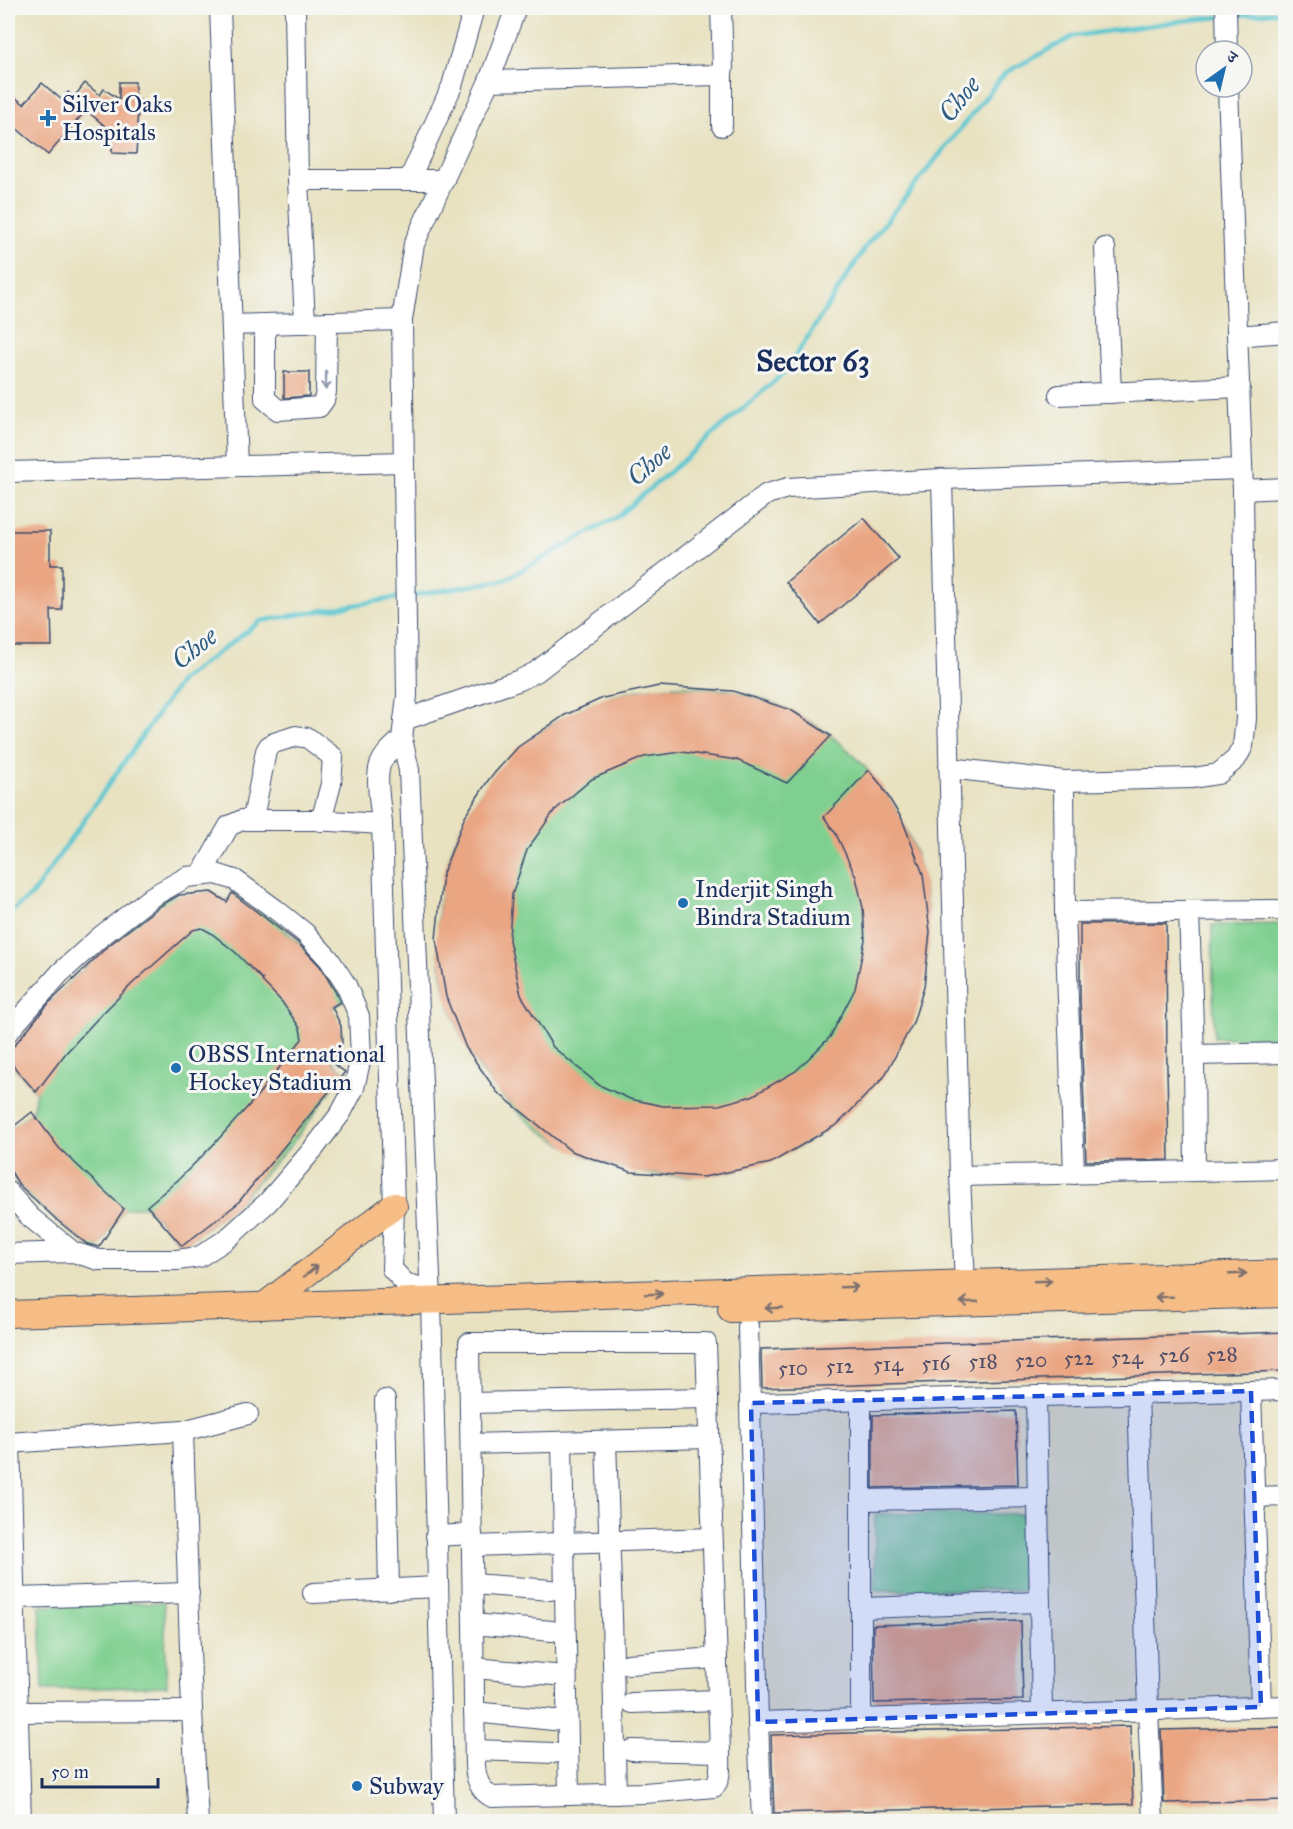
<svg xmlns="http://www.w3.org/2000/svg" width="1293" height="1829" viewBox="0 0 1293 1829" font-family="'IM FELL Great Primer','Noto Serif Devanagari',serif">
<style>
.green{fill:#7fd090;stroke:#4d8077;stroke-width:1.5}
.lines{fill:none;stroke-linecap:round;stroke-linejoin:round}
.stream{stroke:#59c6d1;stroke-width:4.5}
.building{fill:#eaa683}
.minor-casing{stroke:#3a4a6d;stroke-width:22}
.major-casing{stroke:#3a4a6d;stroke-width:28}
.minor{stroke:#fff;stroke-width:20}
.major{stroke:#f6be86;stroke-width:26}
.oneway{stroke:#8d97ae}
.oneway2{stroke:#7e6f70}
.marked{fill:#1d4ed8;fill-opacity:0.2;stroke:#1d4ed8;stroke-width:4.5;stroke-dasharray:12 8;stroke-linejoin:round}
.poi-dot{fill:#1f6fb2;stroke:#f6f6f2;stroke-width:2}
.labels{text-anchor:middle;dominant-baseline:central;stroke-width:6;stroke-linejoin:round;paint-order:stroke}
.number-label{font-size:21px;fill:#4f4d67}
.poi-label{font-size:24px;fill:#1b2f5e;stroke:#f6f6f2;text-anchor:start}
.water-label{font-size:26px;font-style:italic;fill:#2e5c80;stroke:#f6f6f2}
.district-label{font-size:30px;font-weight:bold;fill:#1b2f5e;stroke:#f6f6f2}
</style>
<rect width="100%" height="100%" fill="#f6f6f2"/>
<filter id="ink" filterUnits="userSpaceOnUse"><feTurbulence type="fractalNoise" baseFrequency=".0167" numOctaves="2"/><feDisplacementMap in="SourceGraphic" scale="12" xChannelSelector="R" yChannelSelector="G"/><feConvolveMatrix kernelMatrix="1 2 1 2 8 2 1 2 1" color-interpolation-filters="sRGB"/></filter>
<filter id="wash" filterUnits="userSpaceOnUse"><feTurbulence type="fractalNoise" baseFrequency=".008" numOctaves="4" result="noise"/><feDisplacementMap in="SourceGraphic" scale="24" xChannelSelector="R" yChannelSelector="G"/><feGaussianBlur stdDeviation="1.35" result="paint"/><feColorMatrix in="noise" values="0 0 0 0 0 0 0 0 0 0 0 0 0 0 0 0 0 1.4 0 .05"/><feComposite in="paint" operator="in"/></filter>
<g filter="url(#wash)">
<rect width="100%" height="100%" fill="#e8e2c1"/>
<!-- green -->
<g class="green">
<circle cx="683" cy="931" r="245"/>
<path d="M234 890 277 922 319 962 345 1000 332 1008C345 1033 345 1038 333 1063L345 1072 291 1145 237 1204 182 1246 146 1206 124 1209 96 1251C74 1234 18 1194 8 1168 5 1160 8 1140 8 1131L32 1112 36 1092 8 1060V1053L47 1006 113 939 164 897 211 892 227 901Z"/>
<path d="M1285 924V1037L1214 1038 1212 925Z"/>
<rect x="875" y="1514" width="149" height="76"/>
<path d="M164 1602 167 1686 43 1690 40 1606Z"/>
</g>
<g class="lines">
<!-- stream -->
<g class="stream">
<path d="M1231 16 1286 11"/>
<path d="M410 596 504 580 617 517 785 372 867 245 1005 73 1074 36 1181 21 1220 17"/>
<path d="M8 914 32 895 181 680 261 621 401 597"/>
</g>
</g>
<g id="blocks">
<!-- building -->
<g class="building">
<path d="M119 82H135V96L144 104 138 112 137 124 144 131 137 139 136 154 112 153V137L104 131 106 127 86 110 48 155 9 122 13 117 8 113V102L12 95 24 104 42 83 62 100 68 92 74 97 85 83 100 95 104 89 119 99Z"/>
<path d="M284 372H309V396L284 398Z"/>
<path d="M864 518 899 559 820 624 786 582Z"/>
<path d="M8 531H50V565H62V610H51L52 646H8Z"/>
<path d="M659 686 733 691 791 710 831 736 787 783 737 760 682 752 644 757 592 779 554 811 527 850 512 895 509 940 521 995 553 1047 599 1085 630 1099 663 1106 719 1105 752 1096 796 1071 830 1037 855 989 865 940 863 908 856 877 836 834 824 817 869 770 881 785 902 819 923 874 930 932 924 987 913 1023 884 1077 838 1124 771 1163 704 1177 631 1172 571 1151 497 1092 466 1048 446 997 436 939 443 873 465 816 489 779 518 747 565 715 603 698Z"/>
<path d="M211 892 227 902 232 893 297 942 320 966 335 991 340 1002 332 1007 341 1026 342 1045 332 1063 345 1072 237 1204 182 1246 147 1206 178 1180 213 1145 253 1101 302 1039 300 1028 282 1002 262 981 263 980 235 952 211 933 202 928 193 930 133 983 97 1019 65 1054 36 1092 8 1060V1053L49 1003 108 946 160 906 179 895Z"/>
<path d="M1166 923 1167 1069 1169 1160 1086 1161 1080 999V924Z"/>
<path d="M32 1112 59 1148 124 1209 99 1247 87 1244 58 1221 19 1185 8 1167V1131Z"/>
<path d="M1286 1332V1371L762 1388 761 1349Z"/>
<path d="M1016 1411 1018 1485 873 1488V1415Z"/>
<path d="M1021 1621 1023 1700 874 1703 873 1625Z"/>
<path d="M1130 1726 1133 1804 774 1813 771 1735Z"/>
<path d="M1286 1727V1800L1164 1803 1161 1730Z"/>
</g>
</g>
</g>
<g filter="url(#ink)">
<use href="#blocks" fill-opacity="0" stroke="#3a4a6d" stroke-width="1.5"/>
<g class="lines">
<defs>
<g id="minor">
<path d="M220 8 237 466"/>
<path d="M295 8 298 180 305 323"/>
<path d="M1226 8 1227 51"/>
<path d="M489 81 719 75 723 69 721 8"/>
<path d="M722 126V73"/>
<path d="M298 180H444"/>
<path d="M409 180 452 86 474 8"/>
<path d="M1105 248 1111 393"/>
<path d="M265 324V399L278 410 319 407 324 400 326 392 327 322"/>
<path d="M232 325 402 320"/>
<path d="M1237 336 1286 332"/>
<path d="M1059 395 1240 387"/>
<path d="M8 472 404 462"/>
<path d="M942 479 960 1176 965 1284"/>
<path d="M1243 490 1286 488"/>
<path d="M404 720 520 680 536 672 767 494 788 488 942 479 1242 469"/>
<path d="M402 739C394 746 384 754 380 765 375 780 381 808 382 824L394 1206 392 1269 406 1284 430 1289"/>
<path d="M949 768 1064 781 1193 778 1218 774 1236 759 1243 746 1246 719 1243 490 1228 87"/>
<path d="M1064 781 1065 912 1074 1174"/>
<path d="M253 819 266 751 269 746 274 743 296 736 308 738 333 757 331 784 321 821"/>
<path d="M201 875 229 826 242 820H314L382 824"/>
<path d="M1189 911 1194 1055 1195 1171"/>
<path d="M1065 912 1286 910"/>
<path d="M8 1032 60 973 100 937 153 896 187 877 216 874 235 880 275 909 305 933 329 959 346 985 359 1016 361 1057 354 1088 341 1113 315 1147 268 1202 227 1239 199 1257 177 1260H99L73 1252 8 1254"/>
<path d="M1194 1055 1286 1053"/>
<path d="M960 1176 1286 1169"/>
<path d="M8 1192 30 1217 73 1252"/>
<path d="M748 1326 758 1722 762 1822"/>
<path d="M469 1343H706L720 1752C720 1764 722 1777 714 1787L645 1793 492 1797C480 1791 476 1779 475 1766Z"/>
<path d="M1251 1391 1261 1707"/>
<path d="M1138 1393 1148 1710 1153 1822"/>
<path d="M1036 1396 1042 1713"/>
<path d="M385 1400 389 1590"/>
<path d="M861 1400V1719"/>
<path d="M470 1403 708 1398"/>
<path d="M751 1403 1286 1390"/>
<path d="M183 1431 192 1711 198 1822"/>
<path d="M606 1441 612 1616 616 1794"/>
<path d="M562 1442 569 1795"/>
<path d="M8 1443 183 1431 248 1414"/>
<path d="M10 1443 21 1822"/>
<path d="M471 1444 709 1438"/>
<path d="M1255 1497 1286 1496"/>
<path d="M861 1500 1037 1497"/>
<path d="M436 1536 472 1534"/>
<path d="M473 1546 712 1538"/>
<path d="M473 1584 551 1590"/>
<path d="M313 1593 437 1587"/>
<path d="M15 1598 189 1593"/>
<path d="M862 1608 1040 1602"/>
<path d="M473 1624 552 1631"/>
<path d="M628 1664 717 1658"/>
<path d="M474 1668 554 1675"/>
<path d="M632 1703 718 1700"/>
<path d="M18 1712 192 1711"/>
<path d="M474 1712 553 1720"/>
<path d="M758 1722 1286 1706"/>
<path d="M475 1750 554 1753"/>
<path d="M631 1750 720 1752"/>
<path d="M444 1822 431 1301 409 770 402 739 407 696 402 320 414 244 489 81 516 8"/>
</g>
<g id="major">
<path d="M264 1306 394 1206"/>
<path d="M731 1309 1286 1294"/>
<path d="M8 1314 1286 1273"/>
</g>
</defs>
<!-- minor casing -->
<use href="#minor" class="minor-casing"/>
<!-- major casing -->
<use href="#major" class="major-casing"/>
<!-- minor -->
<use href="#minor" class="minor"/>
<!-- major -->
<use href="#major" class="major"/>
</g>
<!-- one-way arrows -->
<defs><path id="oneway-shaft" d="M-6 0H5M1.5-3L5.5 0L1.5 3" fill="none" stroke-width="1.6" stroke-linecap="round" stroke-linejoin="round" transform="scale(1.5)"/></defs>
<use class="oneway" href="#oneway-shaft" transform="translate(326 381) rotate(91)"/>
<g class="oneway2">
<use href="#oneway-shaft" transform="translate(311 1271) rotate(-38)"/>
<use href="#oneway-shaft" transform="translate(1238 1274) rotate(-2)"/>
<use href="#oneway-shaft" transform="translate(1043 1281) rotate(-2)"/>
<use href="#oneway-shaft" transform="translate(849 1287) rotate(-2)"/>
<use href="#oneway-shaft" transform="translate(654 1294) rotate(-2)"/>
<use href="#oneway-shaft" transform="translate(1164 1297) rotate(178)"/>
<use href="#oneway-shaft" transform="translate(969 1302) rotate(178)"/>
<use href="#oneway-shaft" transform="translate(774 1308) rotate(178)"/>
</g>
</g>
<!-- marked area -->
<path class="marked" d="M1251 1391 1261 1707 758 1722 751 1403Z"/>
<!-- markers -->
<g class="poi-dot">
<path d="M45 109h6v6h6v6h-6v6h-6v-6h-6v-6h6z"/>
<circle cx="683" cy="903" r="6"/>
<circle cx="176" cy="1068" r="6"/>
<circle cx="357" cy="1786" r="6"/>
</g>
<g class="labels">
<!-- number labels -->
<g class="number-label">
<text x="1222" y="1354">528</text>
<text x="1174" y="1355">526</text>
<text x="1127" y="1357">524</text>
<text x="1079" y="1358">522</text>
<text x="1031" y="1360">520</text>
<text x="983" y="1361">518</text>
<text x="936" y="1363">516</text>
<text x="888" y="1364">514</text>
<text x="840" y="1366">512</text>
<text x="793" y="1368">510</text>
</g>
<!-- poi labels -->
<g class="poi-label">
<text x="62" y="104">Silver Oaks<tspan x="62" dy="28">Hospitals</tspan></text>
<text x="695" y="889">Inderjit Singh<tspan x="695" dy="28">Bindra Stadium</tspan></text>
<text x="188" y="1054">OBSS International<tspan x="188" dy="28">Hockey Stadium</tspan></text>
<text x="369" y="1786">Subway</text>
</g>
<!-- water labels -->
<g class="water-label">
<text transform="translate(959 99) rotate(-51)">Choe</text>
<text transform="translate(649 464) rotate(-41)">Choe</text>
<text transform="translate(194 648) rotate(-38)">Choe</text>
</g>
<!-- district labels -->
<g class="district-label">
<text x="813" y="361">Sector 63</text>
</g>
</g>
<!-- margin -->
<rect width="1293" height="1829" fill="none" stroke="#f6f6f2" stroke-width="30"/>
<!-- north arrow -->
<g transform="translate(1224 69) rotate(34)"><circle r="28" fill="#f6f6f2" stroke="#9ea6b7" stroke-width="1.5"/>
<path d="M0-4.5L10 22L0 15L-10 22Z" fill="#1f6fb2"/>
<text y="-9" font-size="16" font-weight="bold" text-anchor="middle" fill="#1b2f5e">उ</text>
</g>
<!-- scale -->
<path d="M42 1778v9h116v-9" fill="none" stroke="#1b2f5e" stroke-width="3"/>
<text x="51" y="1778" font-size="18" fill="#1b2f5e" stroke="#f6f6f2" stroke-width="4.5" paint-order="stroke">50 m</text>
</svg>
